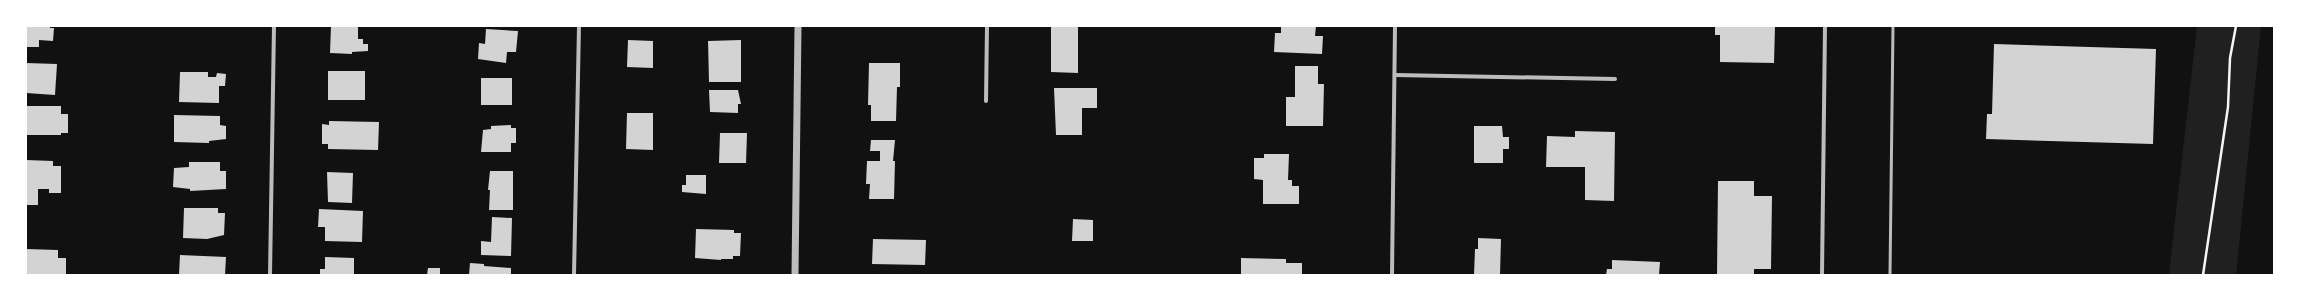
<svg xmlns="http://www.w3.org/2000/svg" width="2300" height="301" viewBox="0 0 2300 301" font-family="Inter,sans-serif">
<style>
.green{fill:#202020}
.building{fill:#d3d3d3}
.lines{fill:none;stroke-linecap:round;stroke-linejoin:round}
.path{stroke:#f5f5f5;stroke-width:2.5}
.service{stroke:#bcbcbc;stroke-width:3}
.minor{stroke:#bcbcbc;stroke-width:4}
.tertiary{stroke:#bcbcbc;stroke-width:7}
</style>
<rect width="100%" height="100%" fill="#111"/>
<!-- green -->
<path class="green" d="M2197 26H2261L2236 275H2169Z"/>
<!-- building -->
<g class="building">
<path d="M26 26H50V28H54L53 41 39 40V47H26Z"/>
<path d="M331 26H358V39H363V44H368V51L352 52V54L330 53Z"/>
<path d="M1051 26H1078V73L1051 72Z"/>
<path d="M1281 26H1316L1315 36H1323L1322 54 1274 52 1275 33H1281Z"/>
<path d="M1715 26H1775L1774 63 1720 62V35H1715Z"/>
<path d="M486 29 518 31 516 52H507L506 63 478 59 479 43 485 44Z"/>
<path d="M628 40 653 41V68L627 67Z"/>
<path d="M741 40V82H709L708 41Z"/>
<path d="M1994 44 2156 49 2153 144 1986 139 1987 114H1992Z"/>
<path d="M26 63 57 64 55 95 26 93Z"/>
<path d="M869 63H900V87H897L896 121H871V105H868Z"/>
<path d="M1295 66H1318V84H1324L1323 126H1286V97H1295Z"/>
<rect x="328" y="71" width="37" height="29"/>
<path d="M180 72H208V77H216L217 73 226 74 225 86H219V103L179 102Z"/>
<rect x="481" y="78" width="31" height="27"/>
<path d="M1054 88H1097V108H1082V135H1056Z"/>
<path d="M709 90H738L741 104H738V113L710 112Z"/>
<path d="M26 106H61V114H68V133H61V135H26Z"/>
<path d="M627 113H653V150L626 149Z"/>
<path d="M174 115 220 116V125L226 126V139L209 141V143L174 142Z"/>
<path d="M329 121 379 122 378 150 328 149V144H322V124L329 125Z"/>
<path d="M511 125V128H516V143H511V152H481L483 130 491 129V126Z"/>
<path d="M1474 126H1502L1503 137H1509V149H1503V163H1474Z"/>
<path d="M1575 131 1615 132 1614 201 1585 200V167H1546L1547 136 1575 137Z"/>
<path d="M720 133H747L746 163H719Z"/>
<path d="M871 140H895L893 161H895L894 199H869L870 184H866L867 161H880V151H870Z"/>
<path d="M1264 154H1289L1288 180H1292V186H1299V204H1263V180L1254 179V158H1264Z"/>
<path d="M26 160 53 161V166H61V193H49V189H38V205H26Z"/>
<path d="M189 162H220V171H226V189L190 191V189L173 187 174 168 189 167Z"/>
<path d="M490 171H513V210H489L490 190H488Z"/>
<path d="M327 172 353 173 352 203 328 202Z"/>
<path d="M686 175H706V194L682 192V185H686Z"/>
<path d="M1718 181H1754V196H1772L1771 269H1754V275H1717Z"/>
<path d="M184 208H218V213H225L224 235 207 239 183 238Z"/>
<path d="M319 209 363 211 362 242 325 241V227H318Z"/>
<path d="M492 217 512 218 511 256 481 255V241L491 242Z"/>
<path d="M1073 219 1093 220V241H1072Z"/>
<path d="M696 229 734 230V233H741L740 256H733V259H721V260L695 258Z"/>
<path d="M1478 238 1501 239 1500 275H1474L1475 249H1478Z"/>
<path d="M873 239 926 240 925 265 872 264Z"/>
<path d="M26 249 58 250V258H66V275H26Z"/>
<path d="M180 255 226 257 225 275H179Z"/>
<path d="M325 257 354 258V275H320V269H325Z"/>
<path d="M1241 258 1286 259V263H1302V275H1241Z"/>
<path d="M1612 260 1660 262 1659 275H1606L1607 269H1612Z"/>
<path d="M470 263 484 264V266L511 268V275H469Z"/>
<path d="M428 268H440V275H427Z"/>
</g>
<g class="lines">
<!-- path -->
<path class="path" d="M2203 275 2228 107 2230 58 2236 26"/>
<!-- service -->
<path class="service" d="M1890 275 1893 26"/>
<!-- minor -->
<g class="minor">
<path d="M1395 75 1615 79"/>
<path d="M986 101 987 26"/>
<path d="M270 275 274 26"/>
<path d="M574 275 579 26"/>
<path d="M1392 275 1395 26"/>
<path d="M1822 275 1825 26"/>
</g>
<!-- tertiary -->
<path class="tertiary" d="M795 275 798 26"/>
</g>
<!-- border -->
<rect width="2300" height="301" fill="none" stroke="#ffffff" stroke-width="54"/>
</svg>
